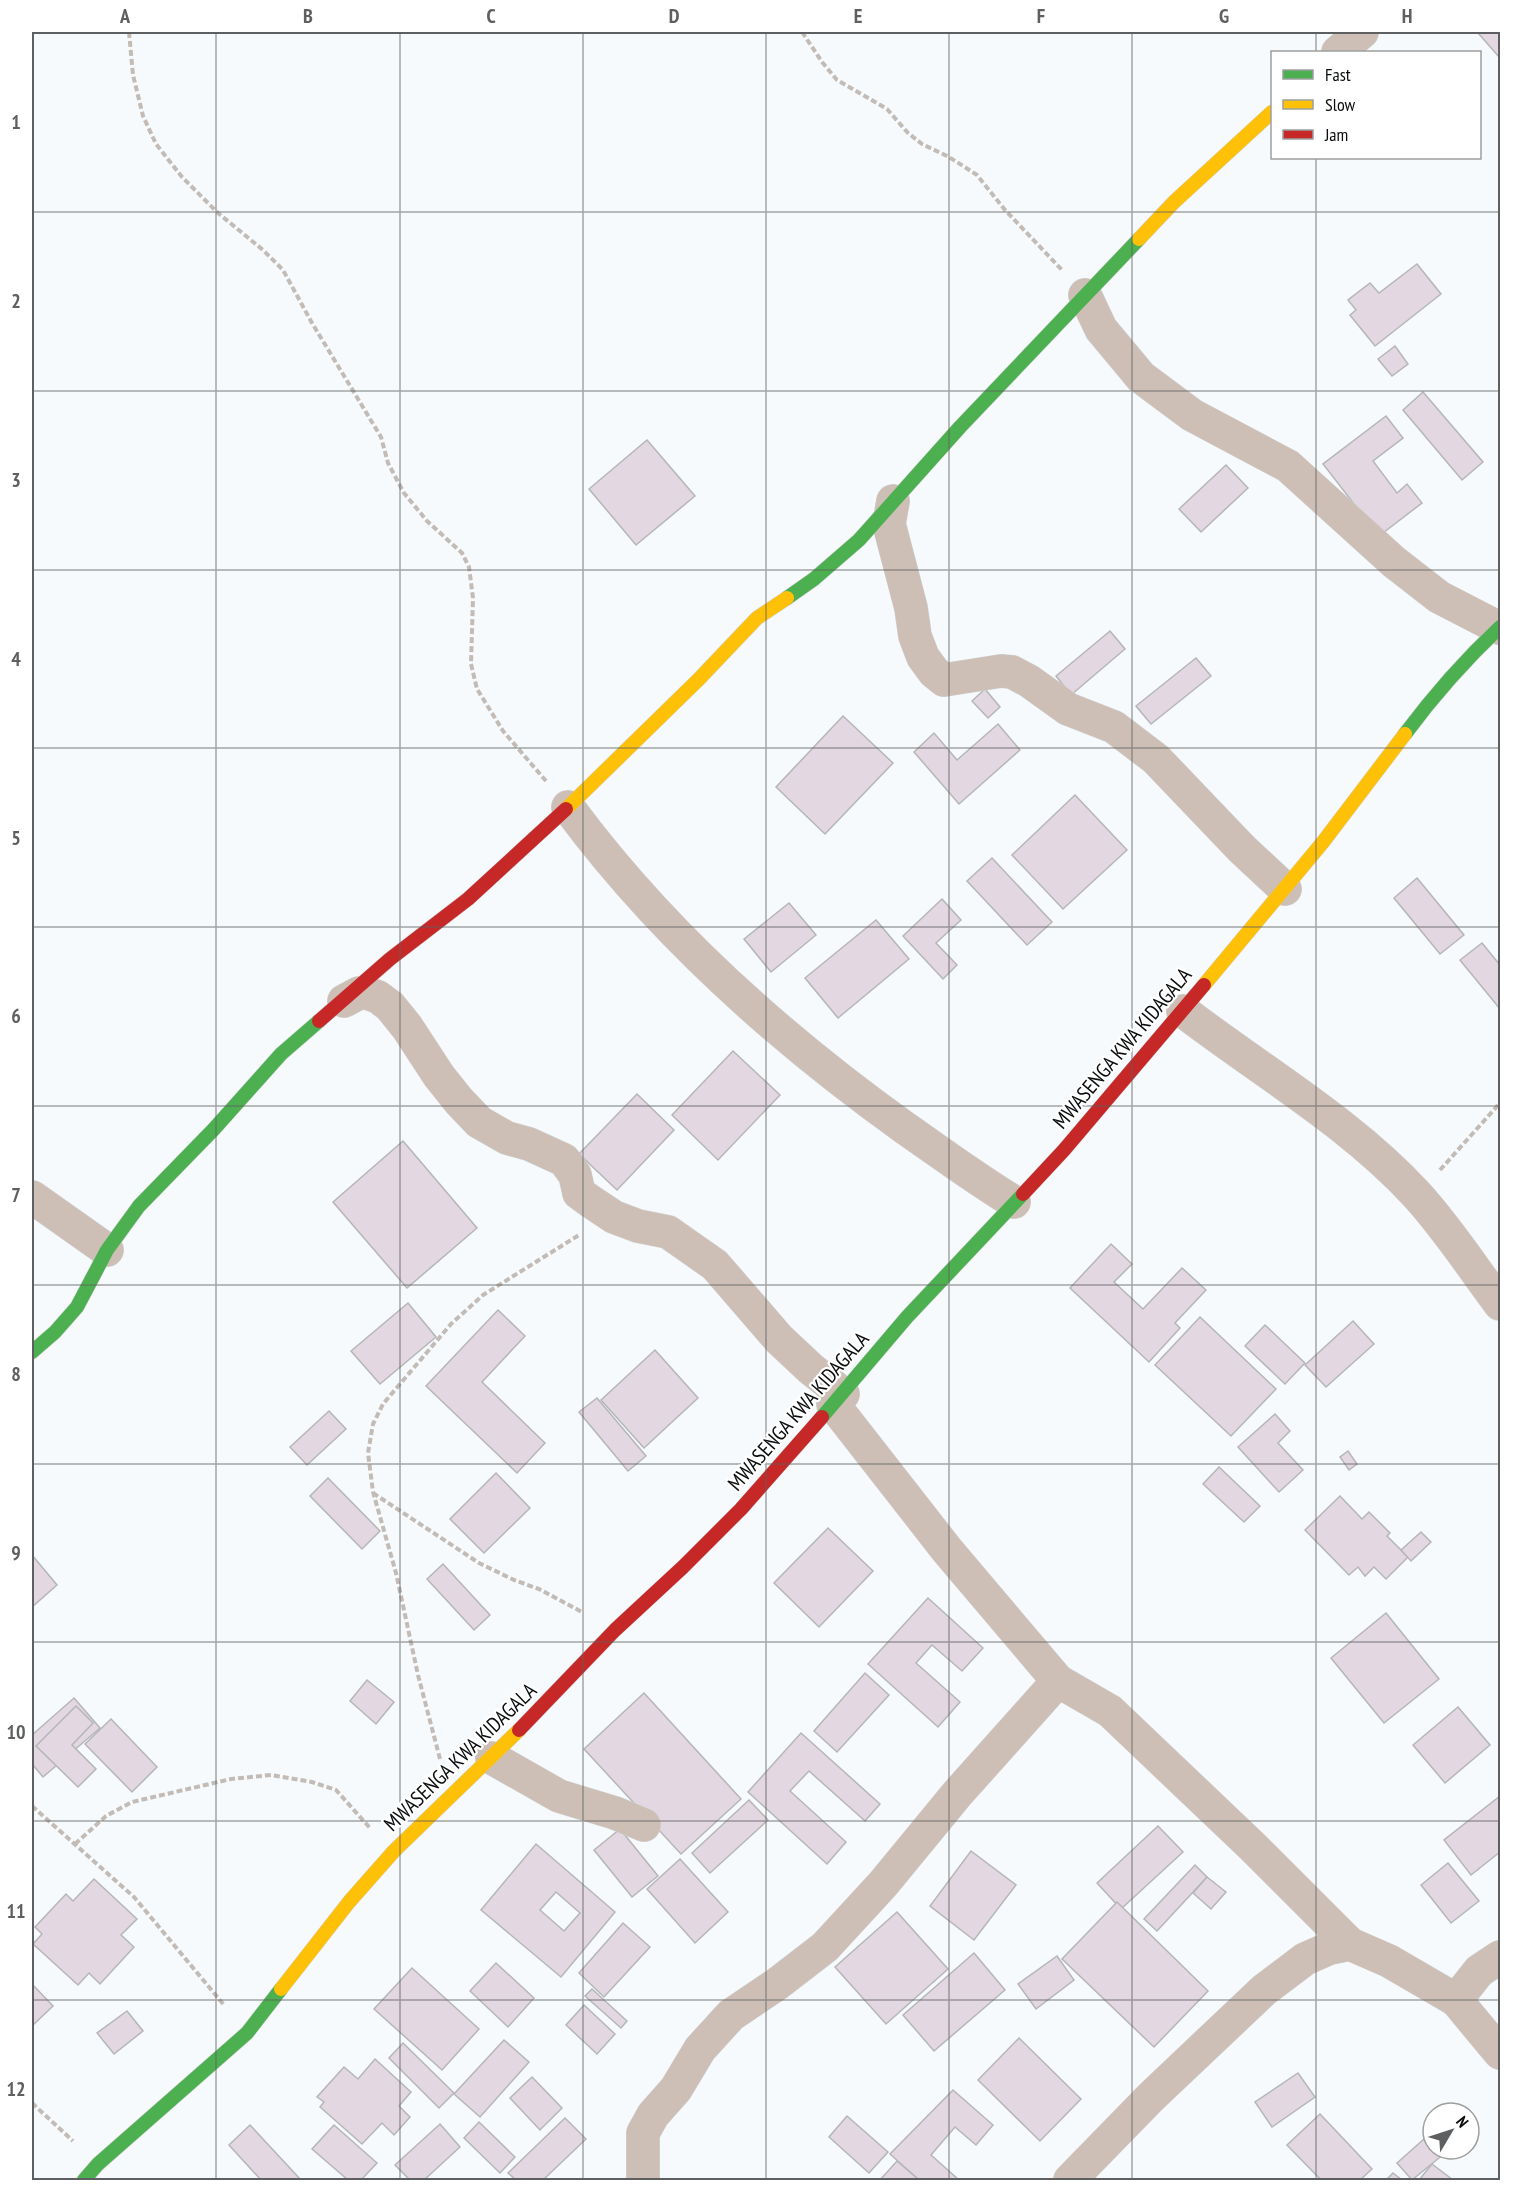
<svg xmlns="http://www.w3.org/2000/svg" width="1532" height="2212" viewBox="0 0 1532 2212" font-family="'PT Sans Narrow',sans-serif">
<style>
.building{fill:#e3d7e1;stroke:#b5b6b7;stroke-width:1.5;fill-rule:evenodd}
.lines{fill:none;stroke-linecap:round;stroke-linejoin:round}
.street-casing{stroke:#d2d4d5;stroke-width:34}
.fast-casing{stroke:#d2d4d5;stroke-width:15}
.slow-casing{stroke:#d2d4d5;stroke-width:15}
.jam-casing{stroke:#d2d4d5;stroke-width:15}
.path{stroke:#c2bbb6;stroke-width:4;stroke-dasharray:6 3;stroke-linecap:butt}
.street{stroke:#cdbfb6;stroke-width:33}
.fast{stroke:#4caf50;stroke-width:14}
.slow{stroke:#ffc107;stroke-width:14}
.jam{stroke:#c62828;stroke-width:14}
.grid{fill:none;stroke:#5d5f61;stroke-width:1.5;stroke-opacity:0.55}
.labels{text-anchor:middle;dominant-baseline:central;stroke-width:4.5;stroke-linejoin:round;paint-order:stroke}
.street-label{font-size:21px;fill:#0a0c0d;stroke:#fff}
.neatline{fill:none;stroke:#5d5f61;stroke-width:2}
.grid-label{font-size:20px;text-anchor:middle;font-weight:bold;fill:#5d5f61}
</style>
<rect width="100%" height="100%" fill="#f7fafc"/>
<!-- building -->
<g class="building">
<path d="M1480 32H1500V58L1478 33Z"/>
<path d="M1417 264 1441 294 1375 346 1350 315 1356 310 1348 300 1370 283 1379 293Z"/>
<path d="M1395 346 1408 364 1392 376 1378 359Z"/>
<path d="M1423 392 1483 462 1462 480 1403 410Z"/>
<path d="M1386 416 1403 438 1373 461 1397 493 1407 484 1422 503 1379 536 1323 464Z"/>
<path d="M647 440 695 496 636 545 589 489Z"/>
<path d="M1226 465 1248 488 1201 532 1179 509Z"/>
<path d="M1110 631 1125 649 1071 695 1056 676Z"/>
<path d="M1196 658 1211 676 1151 724 1136 706Z"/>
<path d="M985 689 1000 707 988 718 972 701Z"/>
<path d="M843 716 893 763 825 834 776 787Z"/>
<path d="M998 724 1020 750 959 804 914 752 934 733 957 760Z"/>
<path d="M1075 795 1127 850 1063 909 1012 855Z"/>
<path d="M992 858 1052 922 1027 945 967 881Z"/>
<path d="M1417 878 1464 935 1440 954 1394 898Z"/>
<path d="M942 899 961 920 936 943 957 965 943 979 903 936Z"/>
<path d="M789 903 816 935 771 972 744 939Z"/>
<path d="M876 920 909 959 838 1018 805 978Z"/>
<path d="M1482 943 1500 965V1009L1460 960Z"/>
<path d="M733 1051 780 1095 718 1160 672 1115Z"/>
<path d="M637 1094 674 1130 617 1190 579 1154Z"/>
<path d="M403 1141 477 1228 407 1288 333 1202Z"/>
<path d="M1111 1244 1132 1264 1114 1282 1143 1309 1182 1268 1206 1290 1175 1323 1180 1328 1149 1362 1070 1288Z"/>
<path d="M408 1303 436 1337 380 1384 351 1351Z"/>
<path d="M498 1310 525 1336 482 1382 545 1443 517 1473 426 1386Z"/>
<path d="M1200 1317 1276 1389 1231 1436 1155 1365Z"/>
<path d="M1353 1321 1374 1344 1326 1387 1305 1365Z"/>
<path d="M1265 1325 1305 1363 1285 1384 1245 1346Z"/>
<path d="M655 1350 698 1398 644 1448 601 1400Z"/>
<path d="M597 1398 646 1456 628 1471 579 1412Z"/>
<path d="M329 1411 346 1429 307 1465 290 1447Z"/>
<path d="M1275 1414 1290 1431 1278 1443 1303 1470 1279 1492 1238 1447Z"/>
<path d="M1348 1451 1357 1464 1349 1470 1340 1457Z"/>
<path d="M1219 1467 1260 1506 1244 1522 1203 1484Z"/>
<path d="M496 1473 530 1508 484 1553 450 1519Z"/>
<path d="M328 1478 380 1531 362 1549 310 1496Z"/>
<path d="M1340 1496 1362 1519 1369 1512 1390 1533 1387 1536 1408 1557 1386 1579 1374 1567 1365 1576 1358 1567 1349 1575 1305 1530Z"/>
<path d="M828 1528 873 1571 819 1627 774 1583Z"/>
<path d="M1421 1532 1431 1542 1411 1561 1401 1550Z"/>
<path d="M32 1555 57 1585 32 1607Z"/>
<path d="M443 1564 490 1615 474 1630 427 1579Z"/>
<path d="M928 1598 983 1648 962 1671 932 1645 916 1663 960 1702 938 1727 868 1664Z"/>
<path d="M1386 1613 1439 1679 1384 1723 1331 1658Z"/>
<path d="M865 1673 889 1695 837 1752 814 1731Z"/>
<path d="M367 1680 394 1702 376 1724 350 1701Z"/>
<path d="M644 1693 741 1799 681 1854 584 1749Z"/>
<path d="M74 1698 100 1728 43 1777 32 1764V1735Z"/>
<path d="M76 1706 93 1723 72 1745 96 1769 78 1787 36 1746Z"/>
<path d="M1458 1707 1490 1745 1445 1783 1413 1745Z"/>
<path d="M111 1719 157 1767 132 1792 85 1744Z"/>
<path d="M801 1733 880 1804 865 1821 809 1771 790 1791 846 1842 827 1864 748 1792Z"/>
<path d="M1500 1796V1852L1471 1875 1444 1840Z"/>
<path d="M749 1800 768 1820 710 1873 692 1853Z"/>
<path d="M1158 1826 1183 1852 1121 1909 1097 1883Z"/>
<path d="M620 1829 658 1876 632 1897 594 1850Z"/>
<path d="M536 1844 615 1912 561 1977 481 1910ZM556 1892 580 1913 564 1931 540 1910Z"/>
<path d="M971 1851 1016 1885 974 1940 930 1906Z"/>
<path d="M680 1859 728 1912 695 1943 647 1889Z"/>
<path d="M1448 1863 1479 1901 1451 1923 1421 1885Z"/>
<path d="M1195 1865 1207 1877 1157 1931 1144 1919Z"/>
<path d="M1207 1877 1226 1892 1211 1909 1193 1893Z"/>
<path d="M94 1879 137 1919 121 1935 134 1947 100 1984 89 1973 78 1985 33 1944 42 1934 35 1927 66 1894 73 1901Z"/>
<path d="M1117 1902 1208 1991 1154 2047 1062 1959Z"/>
<path d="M897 1912 948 1969 886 2024 835 1967Z"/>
<path d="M623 1923 650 1947 604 1997 579 1973Z"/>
<path d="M974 1953 1005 1990 934 2051 903 2015Z"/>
<path d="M1057 1956 1074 1980 1036 2009 1018 1984Z"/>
<path d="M496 1963 534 1998 508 2027 470 1991Z"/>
<path d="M412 1968 479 2029 442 2070 374 2009Z"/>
<path d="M32 1984 53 2006 32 2026Z"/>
<path d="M592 1989 627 2021 621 2028 585 1996Z"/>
<path d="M584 2005 615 2034 597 2054 566 2025Z"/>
<path d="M127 2011 143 2031 114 2054 97 2033Z"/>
<path d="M1019 2038 1081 2099 1040 2141 978 2080Z"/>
<path d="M504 2040 529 2062 480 2117 454 2094Z"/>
<path d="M403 2043 454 2093 439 2108 389 2058Z"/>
<path d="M375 2059 411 2092 399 2106 410 2117 394 2135 382 2123 362 2144 320 2107 324 2102 317 2097 344 2067 358 2079Z"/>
<path d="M1298 2073 1315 2097 1272 2127 1255 2102Z"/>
<path d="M532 2077 562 2108 540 2130 510 2098Z"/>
<path d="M953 2090 993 2125 976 2145 955 2127 931 2155 959 2180H919L890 2154Z"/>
<path d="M1320 2114 1372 2169 1360 2180H1321L1287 2145Z"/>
<path d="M847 2116 888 2152 869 2173 829 2137Z"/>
<path d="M565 2118 586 2139 543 2180H516L508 2173Z"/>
<path d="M479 2122 515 2157 500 2173 464 2138Z"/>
<path d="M440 2124 460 2147 424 2180H410L395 2165Z"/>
<path d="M250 2125 301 2180H261L229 2145Z"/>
<path d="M334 2125 377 2163 361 2180H348L312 2149Z"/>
<path d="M1433 2131V2149H1450L1412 2180 1397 2163Z"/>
<path d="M897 2161 919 2180H880Z"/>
<path d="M1432 2164 1453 2180H1419Z"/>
<path d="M1393 2173 1402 2180H1386Z"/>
</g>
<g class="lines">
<defs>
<g id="street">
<path d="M1338 52 1362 32"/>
<path d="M1085 295 1101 329 1141 377 1192 415 1288 466 1394 562 1439 597 1499 628"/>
<path d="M893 501 889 524 911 608 915 636 923 657 934 672 944 680 1001 671 1012 672 1029 681 1068 709 1114 727 1156 759 1242 849 1285 889"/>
<path d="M568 807C661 933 778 1037 905 1128 941 1153 976 1179 1014 1202"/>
<path d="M344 1001 359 993H367L378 997 390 1006 407 1027 439 1076 459 1101 479 1122 507 1138 529 1144 564 1160 575 1175 579 1193 590 1201 614 1217 638 1226 668 1232 715 1265 779 1339 811 1369 843 1394"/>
<path d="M1183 1011C1261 1071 1350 1122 1417 1195 1448 1229 1473 1268 1500 1304"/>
<path d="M32 1197 107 1250"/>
<path d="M833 1404 947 1550 1058 1681 1110 1711 1253 1847 1350 1944"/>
<path d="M492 1758 559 1796 615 1813 644 1825"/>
<path d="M1456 2000 1479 1971 1500 1957"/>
<path d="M643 2180V2133L653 2115 676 2089 700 2049 731 2015 777 1984 825 1947 883 1884 957 1794 1058 1681"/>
<path d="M1070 2180 1151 2097 1264 1990 1305 1959 1330 1948 1350 1944 1389 1961 1456 2000 1500 2053"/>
</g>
<g id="fast">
<path d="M787 598 814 579 859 540 960 427 1139 239"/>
<path d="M1405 734C1434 695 1465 660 1500 627"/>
<path d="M32 1352 55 1332 77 1307 107 1250 139 1206 214 1129 281 1054 319 1021"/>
<path d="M822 1417 907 1317 1023 1194"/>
<path d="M84 2180 98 2164 247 2033 281 1989"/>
</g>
<g id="slow">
<path d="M1139 239 1174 202 1272 112"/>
<path d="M566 809 699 679 757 618 787 598"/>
<path d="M1204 985 1323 842 1405 734"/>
<path d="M281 1989 349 1902 394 1851 519 1730"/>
</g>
<g id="jam">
<path d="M319 1021 390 959 468 899 566 809"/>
<path d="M1023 1194 1064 1150 1204 985"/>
<path d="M519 1730 615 1630 683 1567 741 1509 822 1417"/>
</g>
</defs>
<!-- street casing -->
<use href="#street" class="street-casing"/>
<!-- fast casing -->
<use href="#fast" class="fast-casing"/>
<!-- slow casing -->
<use href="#slow" class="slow-casing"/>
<!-- jam casing -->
<use href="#jam" class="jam-casing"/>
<!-- path -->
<g class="path">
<path d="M129 32 133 75 143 116 156 144 182 177 218 213 263 250 283 270 312 323 381 437 388 463 404 493 427 521 462 553 469 567 473 598 471 664 477 689 503 731 546 781"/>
<path d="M802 32 822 62 837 80 887 109 908 133 922 144 949 157 977 175 1005 210 1062 270"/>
<path d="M1440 1170 1500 1103"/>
<path d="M373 1493 479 1563 514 1580 539 1589 582 1612"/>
<path d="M440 1759 418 1675 396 1573 373 1492 368 1453 373 1424 383 1404 451 1324 483 1295 579 1235"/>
<path d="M32 1806 134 1897 224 2005"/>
<path d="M75 1844 106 1816 132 1802 231 1779 271 1775 312 1782 336 1790 370 1828"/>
<path d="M32 2103 73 2141"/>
</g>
<!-- street -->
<use href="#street" class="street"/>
<!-- fast -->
<use href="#fast" class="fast"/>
<!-- slow -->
<use href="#slow" class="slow"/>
<!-- jam -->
<use href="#jam" class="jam"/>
</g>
<!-- grid -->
<path class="grid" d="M216 32V2180M400 32V2180M583 32V2180M766 32V2180M949 32V2180M1132 32V2180M1316 32V52M1316 158V2180M32 212H1500M32 391H1500M32 570H1500M32 748H1500M32 927H1500M32 1106H1500M32 1285H1500M32 1464H1500M32 1642H1500M32 1821H1500M32 2000H1500"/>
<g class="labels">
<!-- street labels -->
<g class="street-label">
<text transform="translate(1122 1048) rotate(-50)">MWASENGA KWA KIDAGALA</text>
<text transform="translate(798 1411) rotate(-49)">MWASENGA KWA KIDAGALA</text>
<text transform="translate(460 1757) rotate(-44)">MWASENGA KWA KIDAGALA</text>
</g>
</g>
<!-- border -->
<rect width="1532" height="2212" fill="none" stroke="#ffffff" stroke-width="66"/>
<!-- legend -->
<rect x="1271" y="51" width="210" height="108" fill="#ffffff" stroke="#9d9e9e" stroke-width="1.5"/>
<rect x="1283" y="70" width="30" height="9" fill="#4caf50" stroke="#9d9e9e" stroke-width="1.5"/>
<text x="1325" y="81" font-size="18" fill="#0a0c0d">Fast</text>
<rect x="1283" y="100" width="30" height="9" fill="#ffc107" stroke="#9d9e9e" stroke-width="1.5"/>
<text x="1325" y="111" font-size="18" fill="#0a0c0d">Slow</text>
<rect x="1283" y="130" width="30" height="9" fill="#c62828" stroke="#9d9e9e" stroke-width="1.5"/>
<text x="1325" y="141" font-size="18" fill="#0a0c0d">Jam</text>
<!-- north arrow -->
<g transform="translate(1451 2131) rotate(51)"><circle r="28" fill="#ffffff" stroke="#9d9e9e" stroke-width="1.5"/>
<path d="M0-4.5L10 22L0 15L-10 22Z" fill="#5d5f61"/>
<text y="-9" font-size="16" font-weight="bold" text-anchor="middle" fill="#0a0c0d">N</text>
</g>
<rect x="33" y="33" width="1466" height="2146" class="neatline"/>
<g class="grid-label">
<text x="125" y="23">A</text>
<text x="308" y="23">B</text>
<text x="491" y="23">C</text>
<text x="674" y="23">D</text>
<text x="858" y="23">E</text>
<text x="1041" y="23">F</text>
<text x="1224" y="23">G</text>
<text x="1407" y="23">H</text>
<text x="16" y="129">1</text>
<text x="16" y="308">2</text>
<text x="16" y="487">3</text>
<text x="16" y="666">4</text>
<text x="16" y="845">5</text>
<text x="16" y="1023">6</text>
<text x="16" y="1202">7</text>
<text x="16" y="1381">8</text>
<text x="16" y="1560">9</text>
<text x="16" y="1739">10</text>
<text x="16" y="1918">11</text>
<text x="16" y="2096">12</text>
</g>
</svg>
